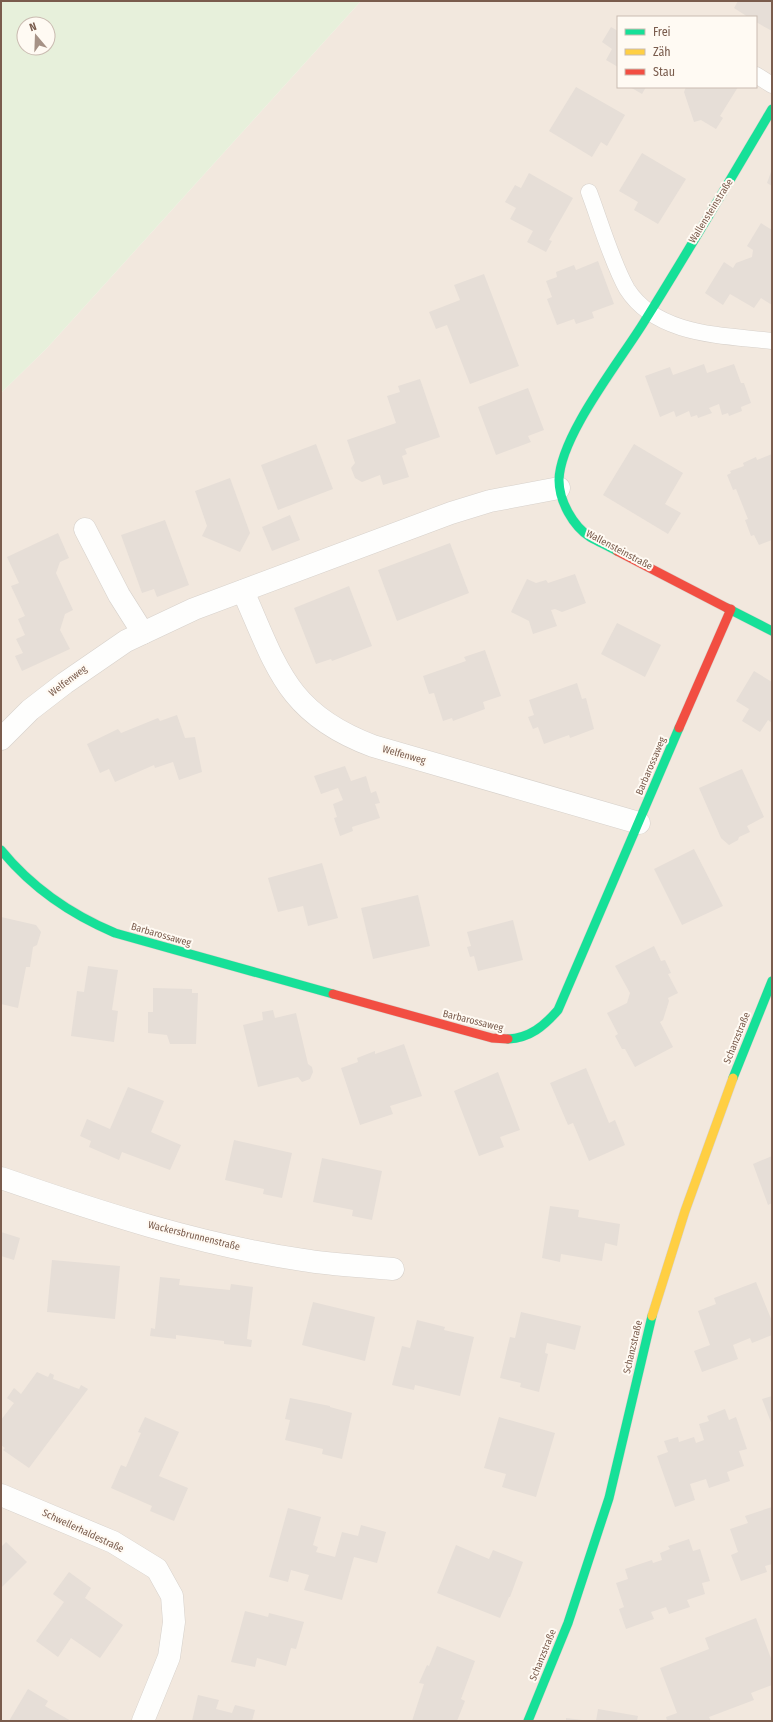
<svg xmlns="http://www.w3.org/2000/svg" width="773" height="1722" viewBox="0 0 773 1722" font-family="'Fira Sans Condensed',sans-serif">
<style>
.residential{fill:#f2e8de;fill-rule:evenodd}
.green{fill:#e7f0db;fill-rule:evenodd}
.building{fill:#e6ded7}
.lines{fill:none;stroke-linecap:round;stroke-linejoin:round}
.lane-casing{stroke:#d7d1cb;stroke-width:17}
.street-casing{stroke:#d7d1cb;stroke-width:23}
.fast-casing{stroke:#d9d2cb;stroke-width:10}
.slow-casing{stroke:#d9d2cb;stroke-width:10}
.jam-casing{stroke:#d9d2cb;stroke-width:10}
.lane{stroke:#fefefd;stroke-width:16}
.street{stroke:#fefefd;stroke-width:22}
.fast{stroke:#16e098;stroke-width:9}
.slow{stroke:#ffcf43;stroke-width:9}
.jam{stroke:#f24e42;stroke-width:9}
.labels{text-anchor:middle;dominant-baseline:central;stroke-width:4;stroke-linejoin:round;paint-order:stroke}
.street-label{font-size:10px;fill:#7a5c4d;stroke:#fffaf3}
</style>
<rect width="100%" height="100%" fill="#f9f5f0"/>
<!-- residential -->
<path class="residential" d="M361 1H772V1721H1V393L47 348ZM618 17H756V87H618Z"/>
<!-- green -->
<path class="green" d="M1 1H361L47 348 1 393ZM24 24H48V48H24Z"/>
<!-- building -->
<g class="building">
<path d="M738 1H772V31L756 22V17H748L734 8Z"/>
<path d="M611 27 618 31V67L606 60 612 49 602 42Z"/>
<path d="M576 87 625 115 607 146 601 142 592 157 549 131Z"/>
<path d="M630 87H646L642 94Z"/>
<path d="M686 87H738L720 116 723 118 716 129 701 120 694 122 684 92Z"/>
<path d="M642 153 686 179 658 224 634 210 638 202 619 191Z"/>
<path d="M772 169V186L767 183Z"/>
<path d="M529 173 573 198 549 240 552 241 546 252 527 242 533 231 510 219 516 208 505 202 515 185 521 188Z"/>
<path d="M761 223 772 230V305L761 298 754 308 730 294 723 305 705 293 724 262 733 268 736 263 752 257 753 250 747 246Z"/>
<path d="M598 261 614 304 592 312 594 318 576 324 574 319 557 325 547 299 552 297 546 281 557 277 556 272 574 265 576 270Z"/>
<path d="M484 274 519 366 470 384 447 325 436 329 429 312 460 300 454 285Z"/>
<path d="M704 364 707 373 734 364 741 383H744L751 403 741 407 742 411 729 416 728 413 722 415 719 404 709 408 712 413 698 418 697 415 691 417 689 411 676 417 674 411 660 417 645 376 670 367 673 375Z"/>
<path d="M420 379 440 437 405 449 407 454 402 456 409 477 383 485 380 475 362 482 355 478 351 468 355 463 347 440 396 423 387 396 400 392 398 386Z"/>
<path d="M528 388 544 430 528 436 531 442 496 455 478 407Z"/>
<path d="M316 444 333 489 278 510 261 465Z"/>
<path d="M634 444 683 473 665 504 681 513 668 534 603 495Z"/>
<path d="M772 454V540L759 545 754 535 751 536 745 520 748 519 736 489 733 490 727 475 731 473 730 471 744 466 743 463 756 457 757 460Z"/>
<path d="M230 478 250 533 240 552 202 536 207 526 195 491Z"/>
<path d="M290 515 300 540 272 551 262 527Z"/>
<path d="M165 520 189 585 157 597 154 589 142 593 121 535Z"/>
<path d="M58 533 69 558 60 562 56 573 73 610 65 614 60 630 70 649 22 671 15 656 23 653 16 639 25 635 18 619 25 616 11 586 19 583 7 557Z"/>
<path d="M450 543 469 593 397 621 378 570Z"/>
<path d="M575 574 586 603 562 612 555 609 551 610 557 626 533 634 529 621 511 612 527 579 536 583 546 580 548 583Z"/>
<path d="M349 586 372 646 332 661 331 659 316 664 294 608Z"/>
<path d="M617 623 661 645 645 677 601 654Z"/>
<path d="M485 650 501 696 483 702 485 709 453 721 452 718 443 721 434 693 429 694 423 676 466 661 464 657Z"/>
<path d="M754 671 772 682V723L768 720 760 732 742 721 749 709 736 701Z"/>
<path d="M577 683 582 699 586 698 594 729 570 738 569 735 544 744 538 727 533 729 528 717 534 715 529 700Z"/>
<path d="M177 715 185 738 195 737 202 772 179 780 173 762 155 768 154 765 115 782 109 769 100 773 87 744 118 729 121 733 158 718 160 721Z"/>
<path d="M345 766 351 781 366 776 371 793 376 791 380 803 375 804 380 818 352 827 353 831 340 836 334 818 337 817 333 804 343 800 338 788 321 794 314 776Z"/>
<path d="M742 769 764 817 747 826 750 832 739 837 738 840 729 845 721 838 699 788Z"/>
<path d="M694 849 723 906 682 925 654 869Z"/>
<path d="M322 863 338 918 308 926 303 906 278 912 268 878Z"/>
<path d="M418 895 430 946 373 959 361 908Z"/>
<path d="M1 917 36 925 41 932 37 945 33 947 30 967H26L18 1008 1 1004Z"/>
<path d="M513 920 523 960 478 971 474 956 470 957 467 947 471 946 467 932Z"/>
<path d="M654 946 661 961 665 960 671 973 668 974 678 993 668 998 669 1001 663 1020 660 1022 673 1047 635 1067 625 1049H622L615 1036 618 1034 607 1013 627 1003 630 993 615 966Z"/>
<path d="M88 966 118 970 112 1010 118 1011 114 1042 71 1036 77 991 84 992Z"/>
<path d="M153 988 192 989V993H198L196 1044H170L167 1035 148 1033V1012H153Z"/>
<path d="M273 1010 275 1018 296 1013 308 1064 312 1067 313 1072 310 1079 302 1082 298 1077 258 1087 243 1025 263 1020 262 1012Z"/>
<path d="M404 1044 422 1096 390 1106 393 1114 360 1125 341 1068 358 1062 357 1058 375 1051V1054Z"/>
<path d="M586 1068 609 1123 615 1120 625 1145 589 1161 573 1123 568 1125 550 1083Z"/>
<path d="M498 1072 520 1130 500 1137 504 1147 479 1156 454 1091Z"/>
<path d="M128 1087 164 1101 151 1132 181 1145 170 1170 122 1152 119 1160 89 1147 91 1141 80 1136 87 1119 110 1129Z"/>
<path d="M234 1140 292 1153 282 1198 263 1194 264 1189 225 1180Z"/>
<path d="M772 1156V1203L768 1205 753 1164Z"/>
<path d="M322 1158 382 1171 372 1220 352 1216 353 1210 313 1202Z"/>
<path d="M550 1206 579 1210 578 1217 620 1224 617 1246 605 1243 602 1261 561 1254 560 1262 542 1258Z"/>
<path d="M1 1232 20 1238 14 1260 1 1256Z"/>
<path d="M52 1260 120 1266 115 1319 47 1312Z"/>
<path d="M160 1277 180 1279 179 1285 230 1290 231 1284 253 1287 247 1339 252 1340 251 1347 224 1344V1341L176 1335V1339L150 1336 151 1328 155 1329Z"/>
<path d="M756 1282 772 1321V1335L752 1343 750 1338 733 1345 738 1359 702 1372 694 1351 710 1345 698 1311 716 1304 714 1298Z"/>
<path d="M313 1302 375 1317 365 1361 302 1345Z"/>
<path d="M521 1312 581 1326 575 1350 547 1343 545 1353 548 1354 539 1392 520 1387 521 1383 500 1378 510 1337 515 1338Z"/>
<path d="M417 1320 445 1327 444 1330 474 1337 460 1396 415 1385 414 1390 392 1385 402 1346 410 1348Z"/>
<path d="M37 1372 48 1377 50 1373 54 1375 53 1379 79 1389 81 1385 88 1389 29 1468 3 1450 5 1448 1 1445V1420L14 1403 7 1398 14 1388 21 1394Z"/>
<path d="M772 1396V1425L762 1399Z"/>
<path d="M290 1398 330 1406V1407L352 1413 342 1459 322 1454 323 1449 285 1440 290 1420 285 1419Z"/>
<path d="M725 1409 729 1420 736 1417 747 1449 739 1451 744 1466 727 1472 730 1481 709 1488 706 1479 690 1484 695 1500 675 1507 657 1456 668 1452 664 1441 678 1437 679 1442 694 1437 696 1443 704 1440 699 1424 709 1421 707 1416Z"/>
<path d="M145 1417 179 1432 159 1476 188 1488 174 1521 150 1511 152 1506 111 1488 121 1465 126 1467 141 1433 138 1432Z"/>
<path d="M499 1417 555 1433 536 1497 502 1487 506 1474 484 1468Z"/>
<path d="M772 1507V1564L765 1566 767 1572 741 1581 731 1555 738 1552 730 1529 748 1523 745 1516Z"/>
<path d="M288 1508 321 1517 313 1545 318 1547 316 1552 335 1557 342 1532 358 1536 361 1525 386 1532 377 1563 354 1557 342 1600 304 1590 309 1575 291 1570 288 1582 269 1577Z"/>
<path d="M689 1539 693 1551 700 1549 710 1581 702 1583 705 1594 687 1600 690 1607 669 1614 666 1607 651 1612 654 1619 626 1629 619 1609 624 1607 616 1583 628 1579 625 1569 652 1560 653 1563 662 1560 660 1553 670 1549 668 1546Z"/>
<path d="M6 1542 27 1562 1 1588V1547Z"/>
<path d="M456 1545 489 1559 493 1550 523 1562 510 1597H509L500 1618 437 1593Z"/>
<path d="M69 1572 91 1588 85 1598 123 1625 100 1658 71 1638 58 1657 36 1641 64 1602 53 1594Z"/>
<path d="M245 1611 268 1617 269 1613 304 1622 296 1649 291 1648 286 1666 257 1658 255 1667 231 1662Z"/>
<path d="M756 1618 772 1661V1685L751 1693 754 1700 709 1717 711 1721H667L666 1717 677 1713 660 1668 709 1649 705 1638Z"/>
<path d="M437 1646 475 1661 461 1699 465 1701 457 1721H412L424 1684 419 1683 427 1665 429 1666Z"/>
<path d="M28 1689 48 1701 45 1706 71 1721H9Z"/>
<path d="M198 1695 219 1700 216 1709 232 1713 235 1705 255 1710 252 1721H192Z"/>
<path d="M598 1709 638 1716 637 1721H596Z"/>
<path d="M566 1718 582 1720V1721H566Z"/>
</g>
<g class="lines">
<defs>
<g id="lane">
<path d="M756 75 772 85"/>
<path d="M589 192C600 221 612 263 627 289 657 336 723 335 772 341"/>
</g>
<g id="street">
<path d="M85 529 119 595 143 633"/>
<path d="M243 591C277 668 287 714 373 746L639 823"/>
<path d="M1 739 30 710 65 683 126 641 194 609 451 513 490 501 559 488"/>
<path d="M1 1178C99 1212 200 1245 303 1260 333 1265 363 1266 393 1269"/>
<path d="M1 1495 113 1542 157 1569 172 1596 174 1622 169 1657 143 1721"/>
</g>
<g id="fast">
<path d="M617 551C608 546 599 542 590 537 573 526 559 501 559 480 560 436 620 361 644 322 688 252 730 180 772 109"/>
<path d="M727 608 772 631"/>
<path d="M1 850C32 888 70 914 115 933L333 994"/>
<path d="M508 1039C530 1038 544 1026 558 1010L679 728"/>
<path d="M733 1078 772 981"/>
<path d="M528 1721 568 1623 609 1498 652 1316"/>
</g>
<path id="slow" d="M652 1316 685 1211 733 1078"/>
<g id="jam">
<path d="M617 551 727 608"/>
<path d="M679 728 731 609"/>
<path d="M333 994 492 1038 508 1039"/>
</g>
</defs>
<!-- lane casing -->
<use href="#lane" class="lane-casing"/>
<!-- street casing -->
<use href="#street" class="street-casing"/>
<!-- fast casing -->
<use href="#fast" class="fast-casing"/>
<!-- slow casing -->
<use href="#slow" class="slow-casing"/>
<!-- jam casing -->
<use href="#jam" class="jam-casing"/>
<!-- lane -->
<use href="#lane" class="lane"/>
<!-- street -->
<use href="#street" class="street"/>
<!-- fast -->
<use href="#fast" class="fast"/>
<!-- slow -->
<use href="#slow" class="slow"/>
<!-- jam -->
<use href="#jam" class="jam"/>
</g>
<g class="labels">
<!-- street labels -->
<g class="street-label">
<text transform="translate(711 211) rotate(-58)">Wallensteinstraße</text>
<text transform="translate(619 550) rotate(28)">Wallensteinstraße</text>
<text transform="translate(68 681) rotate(-37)">Welfenweg</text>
<text transform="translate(404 755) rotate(16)">Welfenweg</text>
<text transform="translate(651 766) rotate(-67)">Barbarossaweg</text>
<text transform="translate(161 935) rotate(16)">Barbarossaweg</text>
<text transform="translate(473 1021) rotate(14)">Barbarossaweg</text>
<text transform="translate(737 1038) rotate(-68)">Schanzstraße</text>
<text transform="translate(194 1236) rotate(14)">Wackersbrunnenstraße</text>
<text transform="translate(633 1347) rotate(-77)">Schanzstraße</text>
<text transform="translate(83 1531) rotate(25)">Schwellerhaldestraße</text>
<text transform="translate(543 1655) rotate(-68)">Schanzstraße</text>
</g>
</g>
<!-- border -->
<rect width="773" height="1722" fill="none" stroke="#7a5c4d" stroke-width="4"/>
<!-- legend -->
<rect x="617" y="16" width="140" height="72" fill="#fffaf3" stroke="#cabbb1"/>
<rect x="625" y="29" width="20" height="6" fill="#16e098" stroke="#cabbb1"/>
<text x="653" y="36" font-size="12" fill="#7a5c4d">Frei</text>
<rect x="625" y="49" width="20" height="6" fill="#ffcf43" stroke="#cabbb1"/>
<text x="653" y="56" font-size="12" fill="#7a5c4d">Zäh</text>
<rect x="625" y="69" width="20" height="6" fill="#f24e42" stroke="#cabbb1"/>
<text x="653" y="76" font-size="12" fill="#7a5c4d">Stau</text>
<!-- north arrow -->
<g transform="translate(36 36) rotate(341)"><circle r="19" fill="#fffaf3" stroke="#cabbb1"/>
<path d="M0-3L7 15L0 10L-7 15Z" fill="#a69286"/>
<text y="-6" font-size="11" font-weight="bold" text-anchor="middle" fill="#7a5c4d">N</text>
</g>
</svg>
